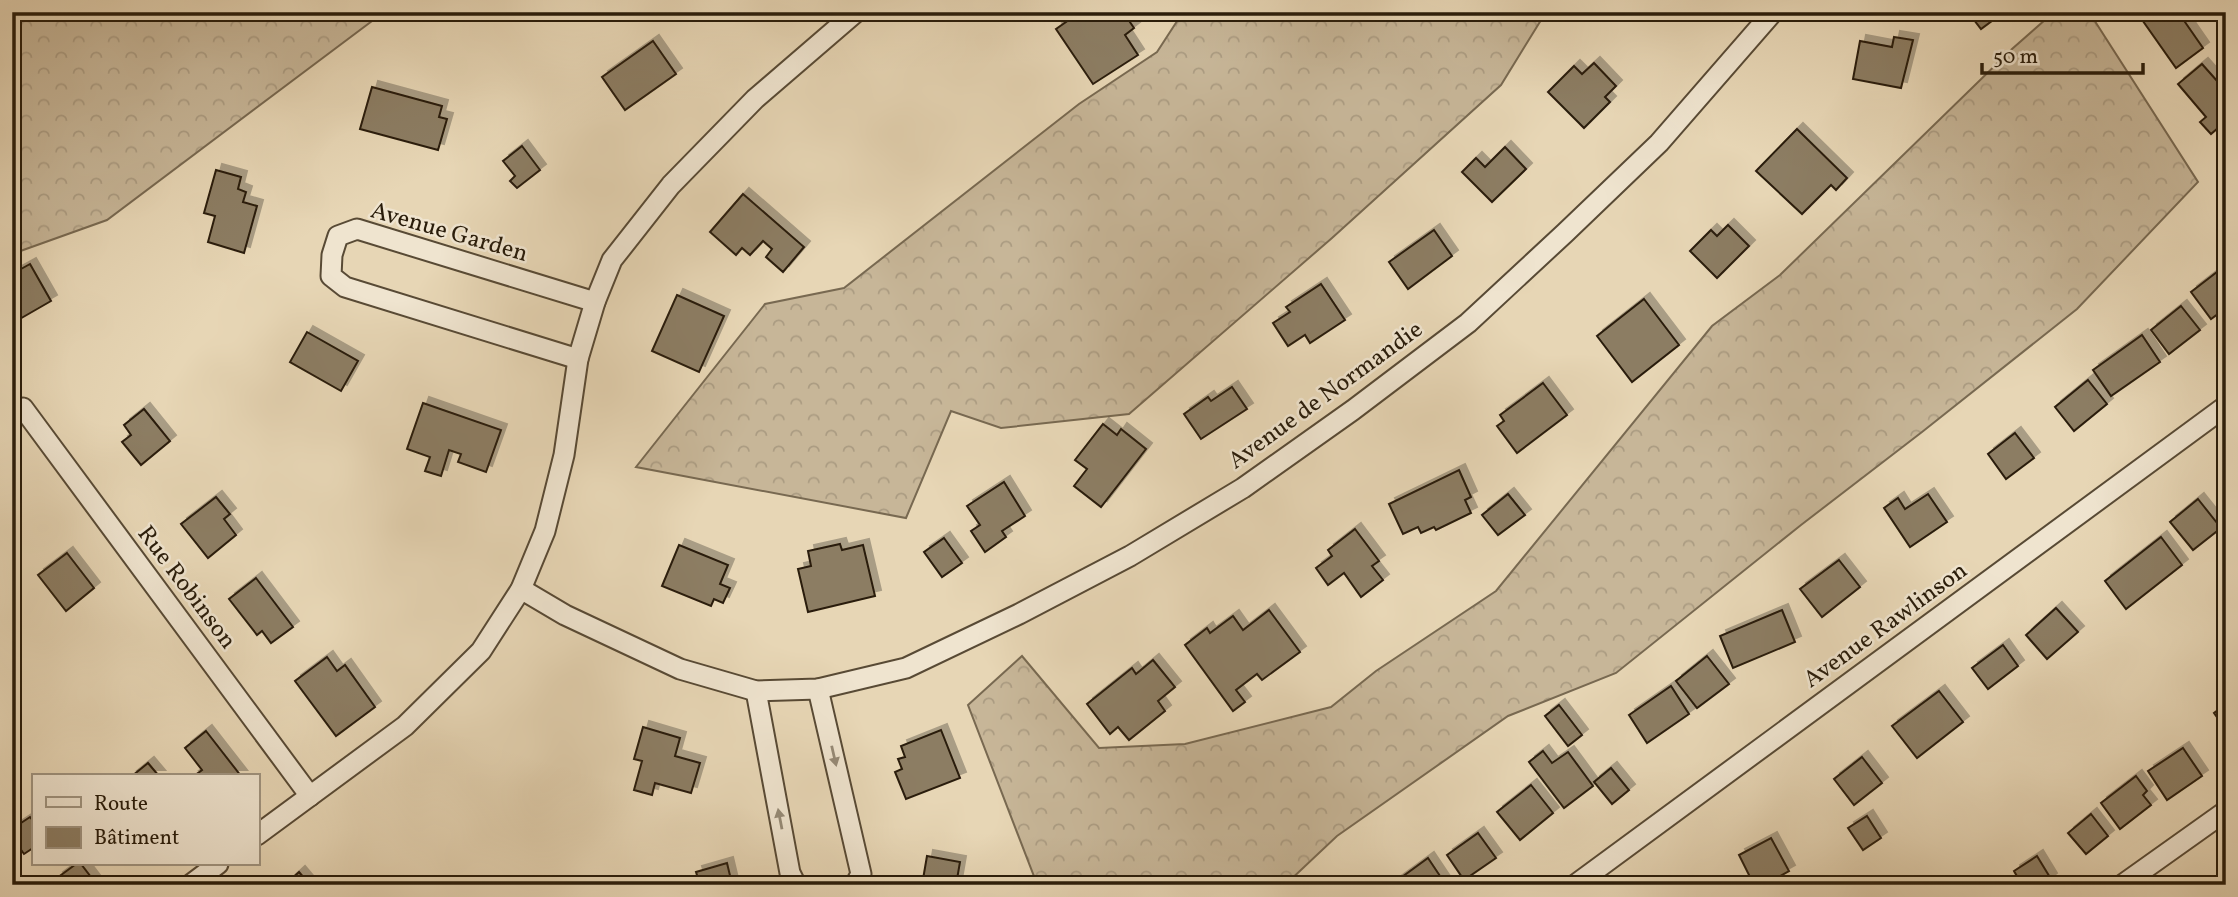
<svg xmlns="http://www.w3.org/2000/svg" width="2238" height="897" viewBox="0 0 2238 897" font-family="Vollkorn,serif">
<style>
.forest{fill:url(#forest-crowns);stroke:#786951;stroke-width:2}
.building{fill:#8c7d63;stroke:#291c0a;stroke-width:2;filter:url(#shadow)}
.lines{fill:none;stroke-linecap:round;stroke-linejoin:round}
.street-casing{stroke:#584a35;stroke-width:23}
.street{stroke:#efe4cf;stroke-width:19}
.oneway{fill:#968a76}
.labels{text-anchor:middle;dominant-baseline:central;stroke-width:5;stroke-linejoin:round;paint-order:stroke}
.street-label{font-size:24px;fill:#291c0a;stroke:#efe4cf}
</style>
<defs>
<pattern id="forest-crowns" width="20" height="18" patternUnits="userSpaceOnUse" patternTransform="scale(1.75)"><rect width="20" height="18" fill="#c7b698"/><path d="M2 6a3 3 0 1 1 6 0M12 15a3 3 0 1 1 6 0" fill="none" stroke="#ab9c82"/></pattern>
<filter id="shadow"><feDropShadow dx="6" dy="-6" stdDeviation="0" flood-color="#0004"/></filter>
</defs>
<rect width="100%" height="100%" fill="#e7d6b5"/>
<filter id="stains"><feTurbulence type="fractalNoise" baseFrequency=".00286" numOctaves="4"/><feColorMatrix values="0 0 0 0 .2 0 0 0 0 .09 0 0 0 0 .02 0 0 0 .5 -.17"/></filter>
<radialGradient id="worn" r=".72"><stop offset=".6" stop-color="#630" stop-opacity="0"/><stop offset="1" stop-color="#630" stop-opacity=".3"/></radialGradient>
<!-- forest -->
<g class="forest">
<path d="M12 12H384L107 220 12 254Z"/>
<path d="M1183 12H1546L1501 85 1332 238 1129 414 1001 428 951 411 906 518 636 467 765 304 844 288 1079 104 1157 52Z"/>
<path d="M2054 12H2089L2198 182 2077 309 1922 432 1801 525 1616 673 1508 716 1337 836 1285 885H1031L1035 879 968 705 1022 656 1099 748 1185 744 1331 707 1376 671 1496 591 1712 326 1780 275 2012 49Z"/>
</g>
<!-- building -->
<g class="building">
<path d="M1091 12H1097L1101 19 1111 12H1123L1134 28 1125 35 1138 55 1093 84 1056 29 1079 13 1082 18Z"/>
<path d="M1968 12H2004L1981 29Z"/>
<path d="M2141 12H2178L2203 48 2176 68 2138 14Z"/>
<path d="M1894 37 1913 40 1901 88 1853 79 1860 41 1892 47Z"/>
<path d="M653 41 676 74 625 110 602 77Z"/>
<path d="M1594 63 1616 86 1605 97 1610 102 1584 128 1548 92 1574 66 1582 74Z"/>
<path d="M2202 64 2226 91V121L2211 134 2200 122 2206 117 2178 84Z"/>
<path d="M372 87 442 106 439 117 447 119 438 150 360 129Z"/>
<path d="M1797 129 1847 178 1836 190 1831 185 1802 214 1756 171Z"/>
<path d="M522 146 540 170 517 188 510 181 515 176 503 161Z"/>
<path d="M1505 147 1526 169 1492 202 1462 172 1476 158 1485 167Z"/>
<path d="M216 170 241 177 238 189 246 192 243 202 257 206 244 253 208 242 215 216 204 213Z"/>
<path d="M743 194 804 247 783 272 766 257 772 249 763 241 750 255 742 248 736 255 710 232Z"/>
<path d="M1728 225 1749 246 1717 278 1690 251 1711 230 1717 236Z"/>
<path d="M1434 230 1452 256 1408 289 1389 262Z"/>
<path d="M30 264 51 301 18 320 12 310V274Z"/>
<path d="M2226 265V308L2211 319 2191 292Z"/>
<path d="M1321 284 1345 320 1310 343 1305 335 1288 346 1273 323 1290 312 1286 307Z"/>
<path d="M677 295 724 316 699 372 652 351Z"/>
<path d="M1644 299 1679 345 1632 382 1597 336Z"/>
<path d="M2181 306 2200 330 2169 354 2151 330Z"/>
<path d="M307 332 358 361 341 391 290 362Z"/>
<path d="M2142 335 2160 362 2111 396 2093 370Z"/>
<path d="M2088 380 2107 404 2074 431 2055 407Z"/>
<path d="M1543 383 1567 415 1517 453 1497 426 1504 421 1500 415Z"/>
<path d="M1232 387 1247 409 1201 439 1184 414 1208 397 1211 401Z"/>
<path d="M423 403 501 430 486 472 458 462 461 454 449 450 441 476 425 471 430 457 407 449Z"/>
<path d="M144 409 170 441 141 465 122 442 131 435 124 425Z"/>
<path d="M1103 424 1117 435 1121 429 1146 449 1101 507 1074 486 1087 469 1075 460Z"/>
<path d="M2015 433 2034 458 2006 479 1988 454Z"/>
<path d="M1459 470 1471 497 1465 500 1471 513 1436 530 1434 527 1421 533 1418 527 1403 534 1389 504Z"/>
<path d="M1004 482 1025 516 1002 531 1006 537 985 552 971 531 980 525 967 506Z"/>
<path d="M1508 494 1525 515 1498 535 1482 515Z"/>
<path d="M1928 494 1947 522 1910 547 1884 508 1898 498 1905 509Z"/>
<path d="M216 497 230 514 224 519 236 535 208 558 181 524Z"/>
<path d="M2198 499 2221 528 2193 550 2170 522Z"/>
<path d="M1355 529 1379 561 1372 566 1383 580 1361 597 1344 573 1328 585 1316 568 1332 556 1328 550Z"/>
<path d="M2161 537 2182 565 2126 609 2105 581Z"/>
<path d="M944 538 962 563 942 577 924 552Z"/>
<path d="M840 544 842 550 863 545 875 596 808 612 798 569 811 566 808 551Z"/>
<path d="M679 545 728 565 720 584 730 588 723 603 714 599 711 606 662 586Z"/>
<path d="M67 553 94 588 66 611 38 575Z"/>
<path d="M1839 560 1860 587 1822 617 1800 589Z"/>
<path d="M256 578 293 627 271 643 262 631 257 635 229 599Z"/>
<path d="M2056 608 2078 632 2047 659 2026 635Z"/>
<path d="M1269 610 1300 652 1262 680 1257 674 1236 690 1245 702 1233 711 1185 645 1207 628 1210 633 1233 616 1243 630Z"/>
<path d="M1782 610 1795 642 1733 668 1720 636Z"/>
<path d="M2003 645 2018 666 1988 689 1972 668Z"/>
<path d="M1707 656 1729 684 1697 708 1676 681Z"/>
<path d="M327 657 337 671 345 665 375 707 336 736 295 681Z"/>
<path d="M1153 660 1175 687 1158 701 1165 711 1129 740 1118 727 1110 734 1087 704 1132 668 1136 674Z"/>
<path d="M1671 686 1689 714 1647 743 1629 715Z"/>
<path d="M1939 691 1963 722 1917 758 1892 726Z"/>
<path d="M2226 704V730L2214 713Z"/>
<path d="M1559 705 1582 735 1568 746 1545 716Z"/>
<path d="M643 727 680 738 675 756 700 763 691 793 655 783 652 795 634 790 642 761 634 759Z"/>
<path d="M941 730 960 778 906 799 895 772 902 769 898 759 905 757 901 746Z"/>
<path d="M206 731 241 776H194L202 770 185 748Z"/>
<path d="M2183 748 2202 776 2167 800 2148 771Z"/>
<path d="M1543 751 1552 763 1568 752 1593 786 1564 808 1529 762Z"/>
<path d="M1862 757 1882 783 1854 805 1834 779Z"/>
<path d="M148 763 159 776H132Z"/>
<path d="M1611 768 1629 790 1612 804 1594 782Z"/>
<path d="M2136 776 2147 791 2143 795 2151 805 2120 829 2101 803Z"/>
<path d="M1531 785 1553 813 1520 840 1497 812Z"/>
<path d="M2091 814 2108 836 2086 854 2068 833Z"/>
<path d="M1867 816 1881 838 1863 850 1848 828Z"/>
<path d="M30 817 33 821V848L24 854 12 837V829Z"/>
<path d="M1478 833 1496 858 1464 880 1447 855Z"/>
<path d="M1771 838 1789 871 1764 885H1754L1739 855Z"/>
<path d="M927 856 960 862 956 885H922Z"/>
<path d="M2037 856 2051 879 2043 885H2022L2014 871Z"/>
<path d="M1428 858 1446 885H1391Z"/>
<path d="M727 863 732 884 736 885H700L696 872Z"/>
<path d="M76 864H81L97 885H61L57 878Z"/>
<path d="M299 872 310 885H285Z"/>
</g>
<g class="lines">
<defs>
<g id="street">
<path d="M578 359 345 287 331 276 332 255 338 236 357 229 595 302"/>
<path d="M23 408 310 796"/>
<path d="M521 589 565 615 680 669 756 691 818 689 906 668 1019 614 1130 556 1243 488 1353 410 1468 323 1565 233 1659 143 1773 12"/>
<path d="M818 689 861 874 855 885"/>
<path d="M756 691 790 873 796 885"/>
<path d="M257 835 405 726 481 651 521 589 545 531 564 455 578 359 595 302 612 260 671 185 755 99 856 12"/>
<path d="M190 885 218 864"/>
<path d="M1575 885 2226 406"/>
<path d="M2122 885 2226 811"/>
</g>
</defs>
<!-- street casing -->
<use href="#street" class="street-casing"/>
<!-- street -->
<use href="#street" class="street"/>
</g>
<!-- one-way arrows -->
<defs><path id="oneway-solid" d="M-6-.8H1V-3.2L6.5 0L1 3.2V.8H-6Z" transform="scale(1.75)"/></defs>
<g class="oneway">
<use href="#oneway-solid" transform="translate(834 756) rotate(77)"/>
<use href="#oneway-solid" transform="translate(780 819) rotate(-101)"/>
</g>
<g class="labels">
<!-- street labels -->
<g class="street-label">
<text transform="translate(449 233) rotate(16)">Avenue Garden</text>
<text transform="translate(1326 396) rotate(-36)">Avenue de Normandie</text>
<text transform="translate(186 588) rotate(53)">Rue Robinson</text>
<text transform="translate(1886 626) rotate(-36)">Avenue Rawlinson</text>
</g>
</g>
<!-- margin -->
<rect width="2238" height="897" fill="none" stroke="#e7d6b5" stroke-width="42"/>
<rect x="14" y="14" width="2210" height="869" fill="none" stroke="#291c0a" stroke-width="3.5"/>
<rect x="21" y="21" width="2196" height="855" fill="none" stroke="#291c0a" stroke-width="2"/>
<!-- legend -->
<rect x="32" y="774" width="228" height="91" fill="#efe4cf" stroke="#a09480" stroke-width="2"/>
<rect x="46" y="797" width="35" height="10" fill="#efe4cf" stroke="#a09480" stroke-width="2"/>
<text x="94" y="810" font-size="21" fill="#291c0a">Route</text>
<rect x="46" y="827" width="35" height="21" fill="#8c7d63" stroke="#a09480" stroke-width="2"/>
<text x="94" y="844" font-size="21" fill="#291c0a">Bâtiment</text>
<!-- scale -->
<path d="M1982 63v10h161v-10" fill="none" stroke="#291c0a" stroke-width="3.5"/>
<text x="1993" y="63" font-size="21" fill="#291c0a" stroke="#efe4cf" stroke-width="5" paint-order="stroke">50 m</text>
<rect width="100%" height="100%" filter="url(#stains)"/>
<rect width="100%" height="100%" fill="url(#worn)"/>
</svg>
